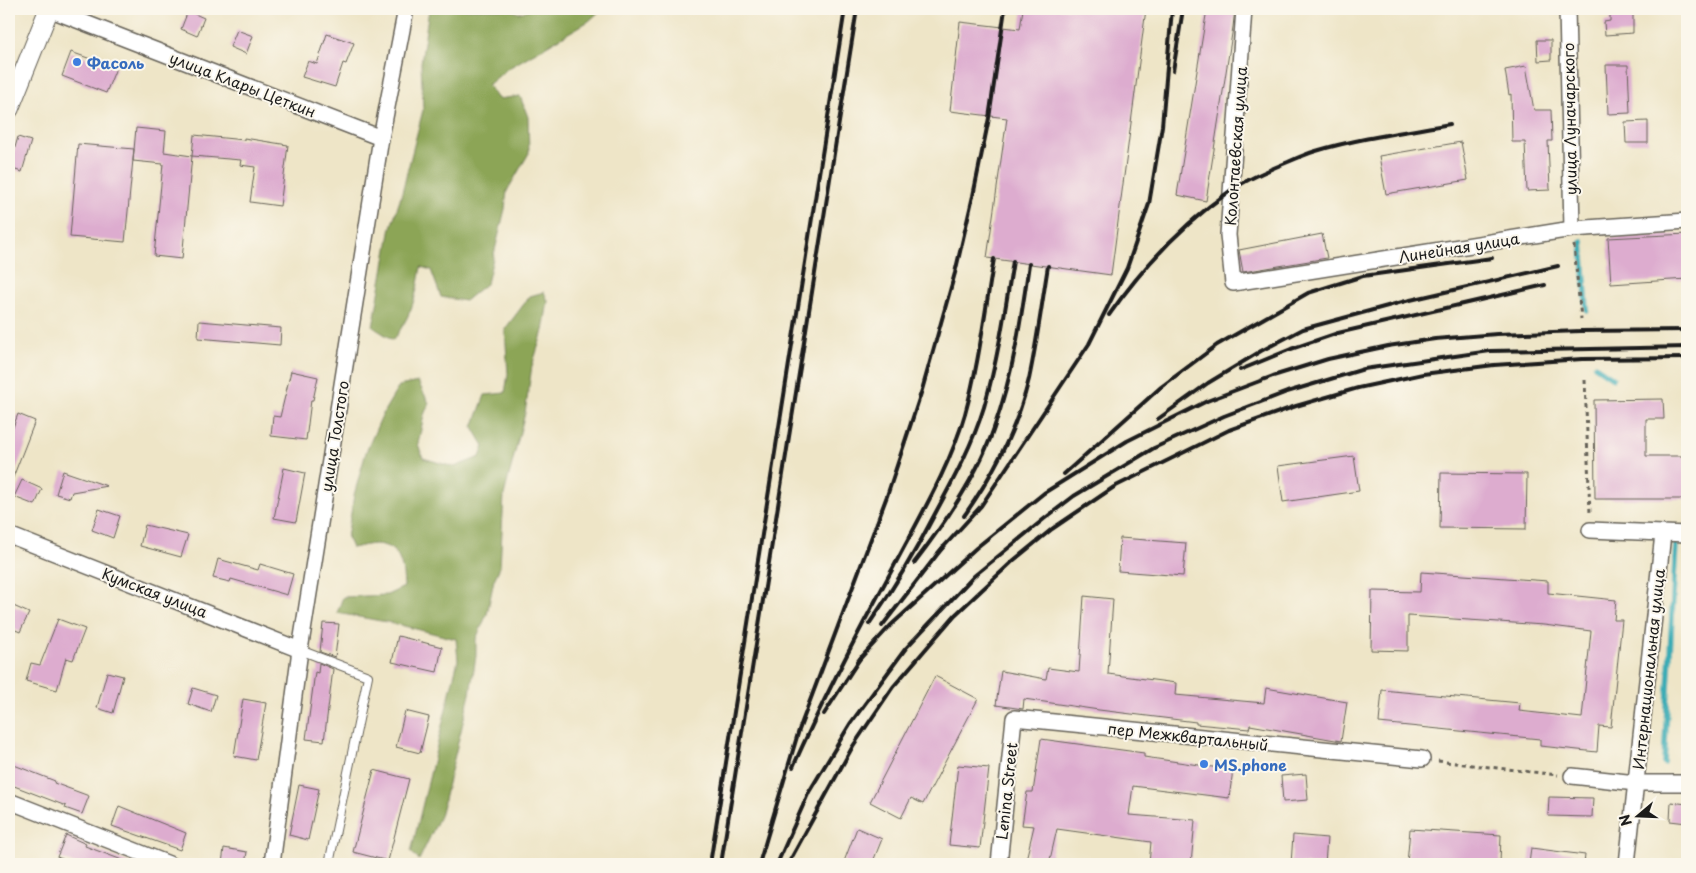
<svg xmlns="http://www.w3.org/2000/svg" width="1696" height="873" viewBox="0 0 1696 873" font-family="'Playpen Sans',sans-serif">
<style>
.forest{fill:#8ca556;stroke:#546039}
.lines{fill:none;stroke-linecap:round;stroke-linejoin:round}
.stream{stroke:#3bacb5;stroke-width:5.5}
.building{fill:#ddaccf}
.service-casing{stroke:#666258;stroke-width:10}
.minor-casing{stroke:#666258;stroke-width:18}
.tertiary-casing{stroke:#666258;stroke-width:21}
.path{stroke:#666258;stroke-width:3;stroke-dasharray:4 4;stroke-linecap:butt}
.service{stroke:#fff;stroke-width:8}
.minor{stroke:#fff;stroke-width:15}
.tertiary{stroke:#fff;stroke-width:19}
.rail{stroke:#1c1c1c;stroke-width:4}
.shop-dot{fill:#3f7fe0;stroke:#fbf7ec;stroke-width:2}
.labels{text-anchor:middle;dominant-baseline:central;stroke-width:4;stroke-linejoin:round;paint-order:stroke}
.shop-label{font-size:15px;font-weight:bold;fill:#366cbe;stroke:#fbf7ec;text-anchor:start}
.street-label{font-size:15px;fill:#1c1c1c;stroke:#fbf7ec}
</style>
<rect width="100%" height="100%" fill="#fbf7ec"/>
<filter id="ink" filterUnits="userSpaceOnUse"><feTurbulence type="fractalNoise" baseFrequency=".02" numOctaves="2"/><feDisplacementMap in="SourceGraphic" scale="10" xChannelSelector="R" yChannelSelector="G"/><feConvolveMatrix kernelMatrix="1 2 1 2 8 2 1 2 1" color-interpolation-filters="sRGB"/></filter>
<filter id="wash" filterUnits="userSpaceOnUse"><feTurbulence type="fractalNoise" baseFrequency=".0096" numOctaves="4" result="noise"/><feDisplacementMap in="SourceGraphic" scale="20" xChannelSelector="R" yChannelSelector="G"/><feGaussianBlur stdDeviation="1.12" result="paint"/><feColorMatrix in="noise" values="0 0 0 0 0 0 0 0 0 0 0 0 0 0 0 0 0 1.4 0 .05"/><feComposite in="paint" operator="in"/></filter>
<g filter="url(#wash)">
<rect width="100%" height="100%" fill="#eee5c7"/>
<!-- forest -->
<g class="forest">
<path d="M429 9H508L519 13 531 9H602L589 21 507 69 488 85 498 99 520 96 528 117 529 153 507 191 505 209 487 283 465 301 441 297 431 270 421 267C416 297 412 315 393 340L373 327 391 227 400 200 423 110 421 63Z"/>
<path d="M544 292 548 301 543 331 532 366 525 413 504 495 500 567 494 580 487 614 476 639V656L470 694 440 816 419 860 411 852 458 660 456 639 392 623 337 613 343 597 387 595 404 587C403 567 401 545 375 544 368 544 359 547 352 548L347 537 354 495 366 452 383 413 399 386 418 382 429 403 424 415 418 444 423 458 454 467 480 457 484 446 473 427 485 395 505 393 508 374 505 329 530 296Z"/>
</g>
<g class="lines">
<!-- stream -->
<g class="stream">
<path d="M1582 241 1587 310"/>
<path d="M1595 366 1613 378"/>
<path d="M1683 388H1687"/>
<path d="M1664 763 1676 543"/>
</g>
</g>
<g id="blocks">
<!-- building -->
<g class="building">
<path d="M1023 9H1146L1111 275 987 258 1007 118 950 111 960 22 1020 29Z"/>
<path d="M1207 9H1235L1233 27 1206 201 1177 195Z"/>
<path d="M1610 9H1633V33L1605 35 1604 22 1610 21Z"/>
<path d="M188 11 204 18 197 36 181 29Z"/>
<path d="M237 30 253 36 246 54 230 47Z"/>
<path d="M327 34 354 43 346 64 343 63 335 87 302 77 308 61 317 64Z"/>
<path d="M1537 40H1551V60L1538 61Z"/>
<path d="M71 52 116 68 106 93 62 76Z"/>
<path d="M1606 65H1628L1630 113 1608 114Z"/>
<path d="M1526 66 1534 110H1551L1552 141H1548L1550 190 1527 191 1525 142H1512L1511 94 1509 95 1505 70Z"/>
<path d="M1648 121V143H1626L1625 122Z"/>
<path d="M136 128 166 131 164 152 192 156 182 259 154 256 163 164 133 161Z"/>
<path d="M194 135 244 140V138L288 145 280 206 250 202 255 167 240 165 241 160 192 156Z"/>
<path d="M18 137 31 141 22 172 9 168Z"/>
<path d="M1461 142 1468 180 1386 194 1379 156Z"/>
<path d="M78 144 134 149 125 242 70 237Z"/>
<path d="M1322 234 1327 258 1243 272 1239 250Z"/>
<path d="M1687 234V279L1611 284 1608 238Z"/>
<path d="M199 321 281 328 280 345 198 338Z"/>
<path d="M291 371 318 377 313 400H311L306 440 271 436 273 416 280 417Z"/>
<path d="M1663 399 1664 419H1646V456H1687V499H1595L1594 400Z"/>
<path d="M18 414 35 421 10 485H9V438Z"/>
<path d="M1354 456 1359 491 1283 502 1278 466Z"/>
<path d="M284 468 305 473 296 522 274 518Z"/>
<path d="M63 471 107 486 72 492 70 498 56 494Z"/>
<path d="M1441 473 1527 474 1526 529 1440 528Z"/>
<path d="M22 480 42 489 35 505 14 497Z"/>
<path d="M99 509 120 516 113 538 92 530Z"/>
<path d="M145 525 188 535 181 557 140 546Z"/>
<path d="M1120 538 1186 543 1183 576 1118 571Z"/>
<path d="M218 559 258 570 260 564 293 574 287 595 231 579 230 582 213 578Z"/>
<path d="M1421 572 1548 581V593L1616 600 1614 620H1622L1611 727 1599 726 1597 752 1540 746V739L1379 723 1382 690 1520 703 1519 711 1582 718 1591 631 1544 625 1408 616V651L1371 650 1372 591 1420 592Z"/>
<path d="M1084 596 1113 599 1108 674 1176 683 1175 695 1264 703 1266 688 1347 702 1341 741 1250 725 1249 729 1196 724V722L1099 710 1024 699 1023 709 996 705 1001 671 1046 679 1048 668 1079 672Z"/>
<path d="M9 604 29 613 20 632 9 627Z"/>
<path d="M58 619 85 629 73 660 66 658 57 690 26 681 31 663 40 665Z"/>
<path d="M323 623 339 624 335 657 320 652Z"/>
<path d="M398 636 442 647 437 672 392 662Z"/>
<path d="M319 663 333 669 324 741 306 739 315 672 318 673Z"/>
<path d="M107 672 123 676 113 713 97 708Z"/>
<path d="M935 676 978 699 923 804 911 798 901 818 870 802Z"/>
<path d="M193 688 216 695 211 712 188 704Z"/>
<path d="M243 699 266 703 256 760 234 756Z"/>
<path d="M405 711 429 717 420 753 396 747Z"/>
<path d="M1041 739 1144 753V757L1233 770 1229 798 1133 786 1129 815 1195 820 1191 864H1149L1151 842 1057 829 1049 864H1025L1034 826 1022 825 1027 792H1033Z"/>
<path d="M9 763 55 781 54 783 89 796 82 814 65 808 66 806 9 784Z"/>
<path d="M958 765 989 768 980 848 949 845Z"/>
<path d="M374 770 409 779 388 861 353 852Z"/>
<path d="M1306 774 1308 800 1283 802 1281 776Z"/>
<path d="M299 785 319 789 308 840 289 835Z"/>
<path d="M1549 797 1593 798 1592 817 1548 816Z"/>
<path d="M1671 802 1687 804V823L1670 821Z"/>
<path d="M119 806 186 833 180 850 112 826Z"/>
<path d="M857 828 882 839 872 864H843Z"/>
<path d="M1410 829 1501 835 1500 864H1407Z"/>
<path d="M66 835 86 844 85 846 130 863V864H75L57 857Z"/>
<path d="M1293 835 1327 838 1325 864H1291Z"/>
<path d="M224 848 247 852 245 864H222Z"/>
<path d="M1531 848 1585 855 1584 864H1529Z"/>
</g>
</g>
</g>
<g filter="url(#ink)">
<use href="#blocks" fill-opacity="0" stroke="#666258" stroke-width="1"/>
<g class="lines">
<defs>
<path id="service" d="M300 650 368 676 329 864"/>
<g id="minor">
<path d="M49 9 381 138"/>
<path d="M1244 9 1228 235 1233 283 1572 229 1687 221"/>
<path d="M1567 9 1572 229"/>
<path d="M1590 530 1687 534"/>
<path d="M9 535 300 650"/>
<path d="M1572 776 1636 783H1687"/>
<path d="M9 801 169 864"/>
<path d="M272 864 300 650 381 138 406 9"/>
<path d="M999 864 1014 718 1422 759"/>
<path d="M1627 864 1663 534"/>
</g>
<path id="tertiary" d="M9 109 49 9"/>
</defs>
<!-- service casing -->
<use href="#service" class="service-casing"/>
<!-- minor casing -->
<use href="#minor" class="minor-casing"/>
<!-- tertiary casing -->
<use href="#tertiary" class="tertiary-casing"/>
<!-- path -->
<g class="path">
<path d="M1574 245 1581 319"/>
<path d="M1585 380 1590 514"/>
<path d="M1438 761 1558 775"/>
</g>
<!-- service -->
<use href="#service" class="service"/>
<!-- minor -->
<use href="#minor" class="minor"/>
<!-- tertiary -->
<use href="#tertiary" class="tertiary"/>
<!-- rail -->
<g class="rail">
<path d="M1173 71 1183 9"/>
<path d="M1109 315C1142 268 1183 224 1230 191 1247 179 1268 170 1288 162 1297 158 1306 154 1316 151 1359 138 1405 132 1450 124"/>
<path d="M1240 370 1291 349 1338 333 1545 285"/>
<path d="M1158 419 1208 383 1261 351 1303 329 1406 301 1558 266"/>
<path d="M1064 474 1161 387 1217 345 1308 293 1363 276 1492 258"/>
<path d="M964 516C993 475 1017 428 1029 379 1037 342 1042 303 1048 266"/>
<path d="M938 553 981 506 1089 344 1127 268 1149 204 1162 126 1172 9"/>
<path d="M914 563C945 523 978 475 994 428 1013 375 1021 320 1029 264"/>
<path d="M869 624C894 588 917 549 937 510 955 477 973 443 984 407 998 359 1005 311 1013 261"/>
<path d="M882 626 943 547"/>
<path d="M857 662 890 626 976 548 1044 493 1127 441 1207 401 1273 376 1328 359 1388 346 1435 339 1497 334 1581 331 1687 330"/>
<path d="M824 714 861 657"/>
<path d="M793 767C823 699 857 634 893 568 918 520 950 467 965 414 979 364 985 310 994 259"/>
<path d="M710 864 845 9"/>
<path d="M721 864 857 9"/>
<path d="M759 864 799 730 887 496 922 390 955 273 973 196 989 118 1005 9"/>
<path d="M777 864 809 792 850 724 906 648 974 576 1044 519 1074 496 1154 448 1224 416 1287 392 1364 369 1490 351 1687 347"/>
<path d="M788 864 853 746 893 687 955 615 1014 560 1052 529 1114 487 1229 430 1296 406 1358 388 1423 374 1494 365 1582 359 1687 358"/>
</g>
</g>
</g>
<!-- markers -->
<g class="shop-dot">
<circle cx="77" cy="62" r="5"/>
<circle cx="1204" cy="764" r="5"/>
</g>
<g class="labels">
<!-- shop labels -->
<g class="shop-label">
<text x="87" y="62">Фасоль</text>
<text x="1214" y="764">MS.phone</text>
</g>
<!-- street labels -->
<g class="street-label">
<text transform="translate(243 84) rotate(21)">улица Клары Цеткин</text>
<text transform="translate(1569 119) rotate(-91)">улица Луначарского</text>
<text transform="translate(1235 146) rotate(-86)">Колонтаевская улица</text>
<text transform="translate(1459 247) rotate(-9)">Линейная улица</text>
<text transform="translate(334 436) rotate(-81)">улица Толстого</text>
<text transform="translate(155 592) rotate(21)">Кумская улица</text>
<text transform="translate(1648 669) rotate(-84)">Интернациональная улица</text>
<text transform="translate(1188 736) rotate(6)">пер Межквартальный</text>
<text transform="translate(1006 791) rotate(-84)">Lenina Street</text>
</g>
</g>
<!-- margin -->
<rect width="1696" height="873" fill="none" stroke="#fbf7ec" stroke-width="30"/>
<!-- north arrow -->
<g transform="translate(1638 816) rotate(251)" stroke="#fbf7ec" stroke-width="4" paint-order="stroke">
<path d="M0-4L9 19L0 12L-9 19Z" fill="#1c1c1c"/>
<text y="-8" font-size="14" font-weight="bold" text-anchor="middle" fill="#1c1c1c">N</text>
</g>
</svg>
